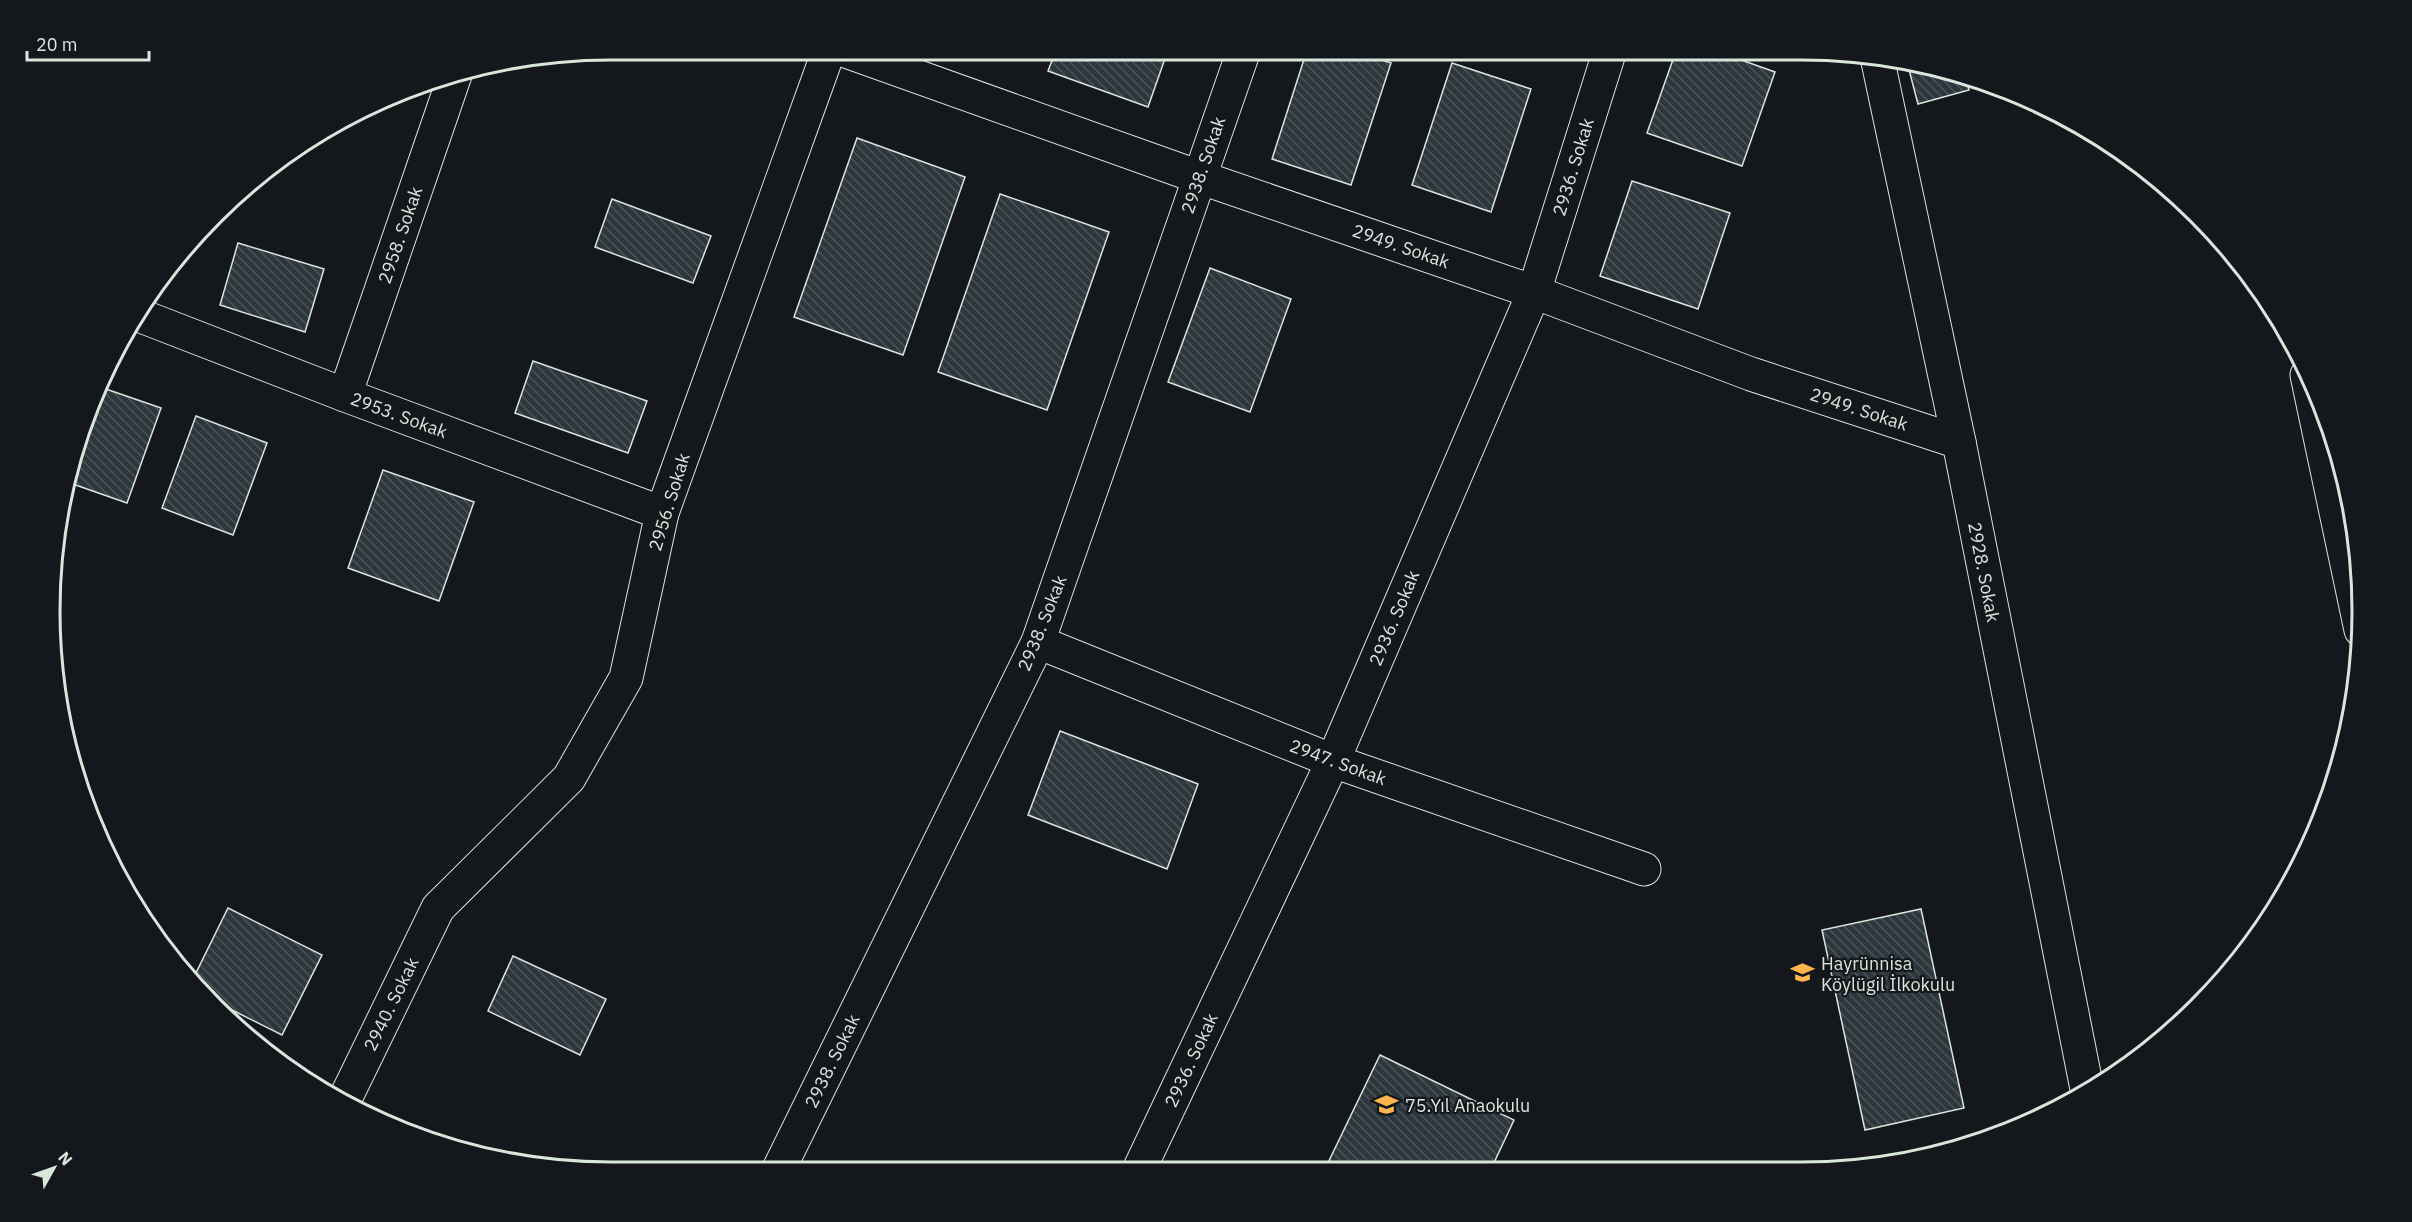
<svg xmlns="http://www.w3.org/2000/svg" width="2412" height="1222" viewBox="0 0 2412 1222" font-family="'IBM Plex Sans',sans-serif">
<style>
.building{fill:url(#building-back-hatch);stroke:#d8e6dc;stroke-width:1.5}
.lines{fill:none;stroke-linecap:round;stroke-linejoin:round}
.minor-casing{stroke:#d8e6dc;stroke-width:35}
.minor{stroke:#14181c;stroke-width:33}
.labels{text-anchor:middle;dominant-baseline:central;stroke-width:4.5;stroke-linejoin:round;paint-order:stroke}
.street-label{font-size:18px;fill:#d8e6dc;stroke:#14181c}
.poi-label{font-size:18px;fill:#d8e6dc;stroke:#14181c;text-anchor:start}
.rim{fill:none;stroke:#d8e6dc;stroke-width:3}
</style>
<defs>
<pattern id="building-back-hatch" width="6" height="6" patternUnits="userSpaceOnUse" patternTransform="scale(1.5)"><rect width="6" height="6" fill="#2c363c"/><path d="M-1 5l2 2M0 0l6 6M5-1l2 2" fill="none" stroke="#4a5358"/></pattern>
</defs>
<rect width="100%" height="100%" fill="#14181c"/>
<!-- building -->
<g class="building">
<path d="M978 50H1012L1008 60Z"/>
<path d="M1056 50H1168L1148 107 1048 71Z"/>
<path d="M1307 50H1353L1391 63 1351 185 1272 159Z"/>
<path d="M1676 51H1716L1775 72 1742 166 1647 133Z"/>
<path d="M1907 62 1946 69 1965 76 1969 90 1918 104Z"/>
<path d="M1452 63 1531 89 1491 212 1412 185Z"/>
<path d="M857 138 965 177 903 355 794 317Z"/>
<path d="M1632 181 1730 213 1698 309 1600 276Z"/>
<path d="M1000 194 1109 232 1047 410 938 372Z"/>
<path d="M612 199 711 236 693 283 595 247Z"/>
<path d="M238 243 324 269 305 332 220 305Z"/>
<path d="M1210 268 1291 299 1250 412 1168 382Z"/>
<path d="M533 361 647 401 628 453 515 413Z"/>
<path d="M103 388 161 408 127 503 67 482Z"/>
<path d="M196 416 267 443 233 535 162 508Z"/>
<path d="M383 470 474 502 439 601 348 568Z"/>
<path d="M1060 731 1198 784 1167 869 1028 815Z"/>
<path d="M228 908 322 955 282 1035 206 997 193 979Z"/>
<path d="M1921 909 1964 1108 1865 1130 1822 930Z"/>
<path d="M513 956 606 999 580 1055 488 1011Z"/>
<path d="M1380 1055 1514 1120 1491 1169H1325Z"/>
</g>
<g class="lines">
<defs>
<g id="minor">
<path d="M843 50 1199 177 1534 292 1751 374 1959 442"/>
<path d="M1877 57 1959 442 2087 1089"/>
<path d="M136 314 345 395 662 513"/>
<path d="M2307 375 2361 630"/>
<path d="M345 395 455 75"/>
<path d="M1038 642 1333 761 1644 869"/>
<path d="M344 1101 438 908 569 778 626 678 662 513 829 50"/>
<path d="M1139 1170 1333 761 1534 292 1610 50"/>
<path d="M778 1171 1038 642 1244 50"/>
</g>
</defs>
<!-- minor casing -->
<use href="#minor" class="minor-casing"/>
<!-- minor -->
<use href="#minor" class="minor"/>
</g>
<!-- icons -->
<defs>
<symbol id="school-bare" viewBox="-9 -9 18 18"><path d="M0-5L7-2L0 1L-7-2ZM-4 1L0 2.5L4 1V4Q0 6-4 4Z" fill="#ffb74d" stroke="#14181c" stroke-width="2.5" paint-order="stroke"/></symbol>
</defs>
<g fill-rule="evenodd">
<use href="#school-bare" x="1786" y="956" width="33" height="33"/>
<use href="#school-bare" x="1370" y="1088" width="33" height="33"/>
</g>
<g class="labels">
<!-- street labels -->
<g class="street-label">
<text transform="translate(1203 165) rotate(-71)">2938. Sokak</text>
<text transform="translate(1573 167) rotate(-73)">2936. Sokak</text>
<text transform="translate(400 235) rotate(-71)">2958. Sokak</text>
<text transform="translate(1401 246) rotate(19)">2949. Sokak</text>
<text transform="translate(1859 409) rotate(18)">2949. Sokak</text>
<text transform="translate(399 415) rotate(20)">2953. Sokak</text>
<text transform="translate(669 502) rotate(-73)">2956. Sokak</text>
<text transform="translate(1984 572) rotate(79)">2928. Sokak</text>
<text transform="translate(1394 618) rotate(-67)">2936. Sokak</text>
<text transform="translate(1042 623) rotate(-68)">2938. Sokak</text>
<text transform="translate(1338 762) rotate(20)">2947. Sokak</text>
<text transform="translate(391 1004) rotate(-64)">2940. Sokak</text>
<text transform="translate(1191 1060) rotate(-65)">2936. Sokak</text>
<text transform="translate(832 1061) rotate(-64)">2938. Sokak</text>
</g>
<!-- poi labels -->
<g class="poi-label">
<text x="1821" y="963">Hayrünnisa<tspan x="1821" dy="21">Köylügil İlkokulu</tspan></text>
<text x="1405" y="1105">75.Yıl Anaokulu</text>
</g>
</g>
<!-- crop -->
<path d="M0 0H2412V1222H0ZM611 60H1801A551 551 0 0 1 2352 611V611A551 551 0 0 1 1801 1162H611A551 551 0 0 1 60 611V611A551 551 0 0 1 611 60Z" fill="#14181c" fill-rule="evenodd"/>
<path class="rim" d="M611 60H1801A551 551 0 0 1 2352 611V611A551 551 0 0 1 1801 1162H611A551 551 0 0 1 60 611V611A551 551 0 0 1 611 60Z"/>
<!-- north arrow -->
<g transform="translate(54 1168) rotate(50)" stroke="#14181c" stroke-width="4.5" paint-order="stroke">
<path d="M0-4.5L10 22L0 15L-10 22Z" fill="#d8e6dc"/>
<text y="-9" font-size="16" font-weight="bold" text-anchor="middle" fill="#d8e6dc">N</text>
</g>
<!-- scale -->
<path d="M27 51v9h122v-9" fill="none" stroke="#d8e6dc" stroke-width="3"/>
<text x="36" y="51" font-size="18" fill="#d8e6dc" stroke="#14181c" stroke-width="4.5" paint-order="stroke">20 m</text>
</svg>
